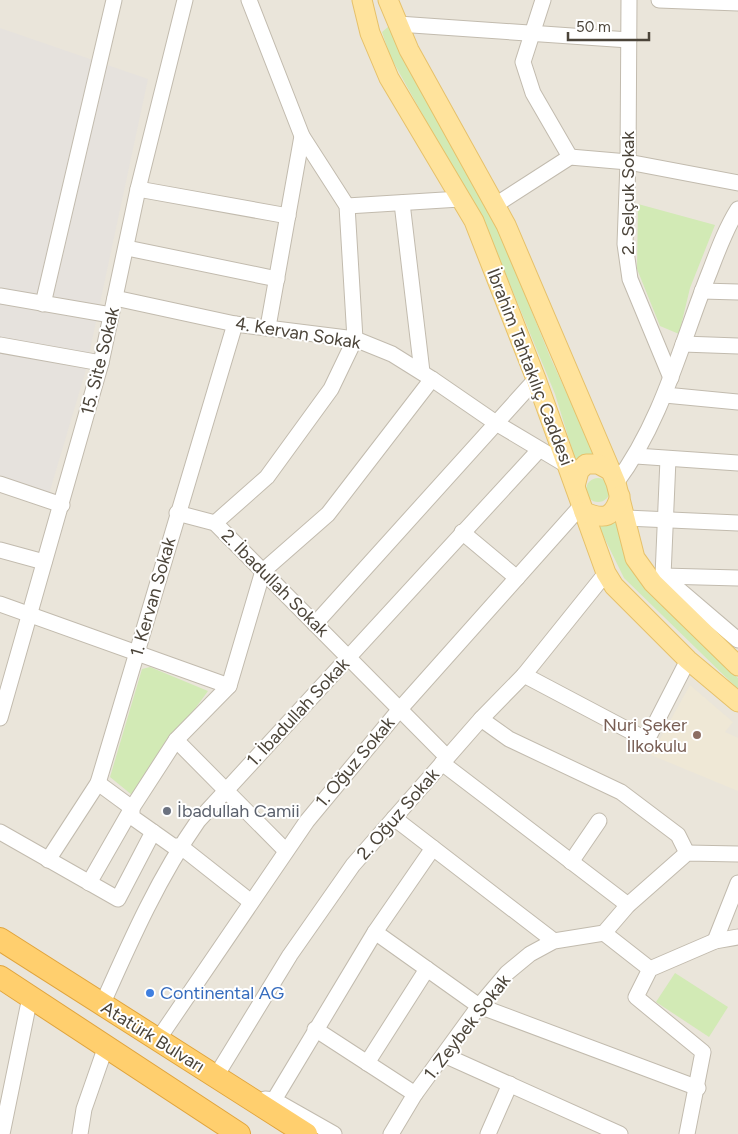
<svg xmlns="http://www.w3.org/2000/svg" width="738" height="1134" viewBox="0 0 738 1134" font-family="Figtree,sans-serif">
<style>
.residential{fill:#eae5da}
.industrial{fill:#e6e2dd}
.education{fill:#efe8d6}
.green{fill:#d2eab5}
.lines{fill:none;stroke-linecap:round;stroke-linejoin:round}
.minor-casing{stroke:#c2bbae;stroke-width:17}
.major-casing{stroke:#e6c16a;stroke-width:21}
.highway-casing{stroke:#e0a43c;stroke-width:24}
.minor{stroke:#fff;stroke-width:15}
.major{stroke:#ffe39c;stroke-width:19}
.highway{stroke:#ffcf6e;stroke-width:22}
.education-dot{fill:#8d6e63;stroke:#fff;stroke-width:2}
.worship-dot{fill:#6b7280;stroke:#fff;stroke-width:2}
.shop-dot{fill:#3f7fe0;stroke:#fff;stroke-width:2}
.labels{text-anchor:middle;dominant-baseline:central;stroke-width:4;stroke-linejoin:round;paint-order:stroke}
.street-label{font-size:18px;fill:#4b4439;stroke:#fff}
.education-label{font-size:18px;fill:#785e54;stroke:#fff;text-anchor:end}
.worship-label{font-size:18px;fill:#5b616d;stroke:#fff;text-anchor:start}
.shop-label{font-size:18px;fill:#366cbe;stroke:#fff;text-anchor:start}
</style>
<rect width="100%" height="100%" fill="#f6f3ec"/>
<!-- residential -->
<rect class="residential" x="0" y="0" width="738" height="1134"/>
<!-- industrial -->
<path class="industrial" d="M0 28 148 79 85 373 49 494 0 475Z"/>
<!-- education -->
<path class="education" d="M690 685 733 722 725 732 738 738V791L651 755Z"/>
<!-- green -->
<g class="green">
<path d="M388 27 393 28 497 226 551 359 595 455 576 462 555 394 490 236 390 56 382 32Z"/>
<path d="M638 204 715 225 690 288 679 334 660 326 637 269Z"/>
<circle cx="598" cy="490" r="12"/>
<path d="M614 518 629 565 640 582 694 637 738 678V689L624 578 599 527Z"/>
<path d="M150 667 208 691 132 795 110 777 142 669Z"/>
<path d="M675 973 728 1007 709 1037 656 1002Z"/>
</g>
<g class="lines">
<defs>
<g id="minor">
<path d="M543 0 523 62 533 93 570 157"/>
<path d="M629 0 628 162 625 244 630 279 671 378"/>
<path d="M659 0 738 3"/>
<path d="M398 24 629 40"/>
<path d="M138 189 288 216"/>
<path d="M402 203 422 372"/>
<path d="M497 204 570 157 628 162 738 183"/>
<path d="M347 206 460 199"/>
<path d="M127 248 277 279"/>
<path d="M702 291 738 292"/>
<path d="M0 296 111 315"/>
<path d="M115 298 235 324 355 339 392 354 432 379 496 423 568 466"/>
<path d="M43 304 114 0"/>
<path d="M268 327 302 136"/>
<path d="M683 344 738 346"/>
<path d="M0 345 101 363"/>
<path d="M665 395 738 402"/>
<path d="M636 456 738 463"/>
<path d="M668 459 663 576 738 640"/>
<path d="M616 483C663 420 681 343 710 271 718 250 726 228 738 209"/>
<path d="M0 484 62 505"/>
<path d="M177 513 215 523 447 757"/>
<path d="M626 518 738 523"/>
<path d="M215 523 267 477 331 389 355 339 347 206 302 136 249 0"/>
<path d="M462 532 517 578"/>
<path d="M0 550 44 562"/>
<path d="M660 578 663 576 738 578"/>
<path d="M0 604 229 686"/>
<path d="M315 624 536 379"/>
<path d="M524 675 647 740 688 660"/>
<path d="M0 718 101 363 138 189 185 0"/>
<path d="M481 719 509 739 621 792 678 835 687 853"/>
<path d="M176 740 286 851"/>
<path d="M442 763 628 905"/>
<path d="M98 783 132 808V817L173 846H180L251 902"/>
<path d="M394 818 554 941"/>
<path d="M0 832 118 899 153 832"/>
<path d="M48 860 98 783 235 324"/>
<path d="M571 862 599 821"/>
<path d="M89 883 132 808 176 740 229 686 263 571 328 514 432 379"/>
<path d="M375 932 479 1006 698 1088"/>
<path d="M604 933 650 969"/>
<path d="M715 941 738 883"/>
<path d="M102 1005C130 942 158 878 198 821L539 450"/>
<path d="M315 1029 415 1094"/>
<path d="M157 1041 307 821 400 709 581 506"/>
<path d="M444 1055 620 1134"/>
<path d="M367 1063 427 969"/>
<path d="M216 1076 290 955 353 865 481 719 524 675 606 573"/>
<path d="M265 1099 274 1100 334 1134"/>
<path d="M274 1100 375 932 433 848"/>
<path d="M2 1134 30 997"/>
<path d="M80 1134 84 1109 106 1046"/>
<path d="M391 1134 415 1094 479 1006 507 973 530 954 554 941 604 933 628 905 687 853 738 854"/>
<path d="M488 1134 510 1084"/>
<path d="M687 1134 703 1052 636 997 650 969 715 941 738 937"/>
</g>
<g id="major">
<path d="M362 0 370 33 389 78 474 221 536 379 606 573 614 586 688 660 738 702"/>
<path d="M388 0 409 50 506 225 616 483 635 558 653 583 738 666"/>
<path d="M575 486 579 471 586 464H598L611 471"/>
<path d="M584 512C605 520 613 518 620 496"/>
</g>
<g id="highway">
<path d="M0 939 306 1134"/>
<path d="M0 977 239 1134"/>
</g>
</defs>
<!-- minor casing -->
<use href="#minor" class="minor-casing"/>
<!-- major casing -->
<use href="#major" class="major-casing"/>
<!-- highway casing -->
<use href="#highway" class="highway-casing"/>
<!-- minor -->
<use href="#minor" class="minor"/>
<!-- major -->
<use href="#major" class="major"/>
<!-- highway -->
<use href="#highway" class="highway"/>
</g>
<!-- markers -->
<circle class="education-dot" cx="697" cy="735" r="5"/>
<circle class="worship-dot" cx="167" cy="811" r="5"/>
<circle class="shop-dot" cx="150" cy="993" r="5"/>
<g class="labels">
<!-- street labels -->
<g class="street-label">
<text transform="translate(628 193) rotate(-90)">2. Selçuk Sokak</text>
<text transform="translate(298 333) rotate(9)">4. Kervan Sokak</text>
<text transform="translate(100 361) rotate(-76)">15. Site Sokak</text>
<text transform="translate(530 367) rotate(69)">İbrahim Tahtakılıç Caddesi</text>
<text transform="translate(275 583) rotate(45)">2. İbadullah Sokak</text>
<text transform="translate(153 597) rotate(-74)">1. Kervan Sokak</text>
<text transform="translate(298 712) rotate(-47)">1. İbadullah Sokak</text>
<text transform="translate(355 762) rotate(-50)">1. Oğuz Sokak</text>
<text transform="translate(398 814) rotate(-49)">2. Oğuz Sokak</text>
<text transform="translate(467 1027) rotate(-52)">1. Zeybek Sokak</text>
<text transform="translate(153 1037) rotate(32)">Atatürk Bulvarı</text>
</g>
<!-- education labels -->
<g class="education-label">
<text x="687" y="725">Nuri Şeker<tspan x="687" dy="21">İlkokulu</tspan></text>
</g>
<!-- worship labels -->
<g class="worship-label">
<text x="177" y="811">İbadullah Camii</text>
</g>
<!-- shop labels -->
<g class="shop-label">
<text x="160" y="993">Continental AG</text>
</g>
</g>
<!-- scale -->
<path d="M568 32v8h81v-8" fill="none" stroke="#4b4439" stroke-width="2.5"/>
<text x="576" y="32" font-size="15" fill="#4b4439" stroke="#ffffff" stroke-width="4" paint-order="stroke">50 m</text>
</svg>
